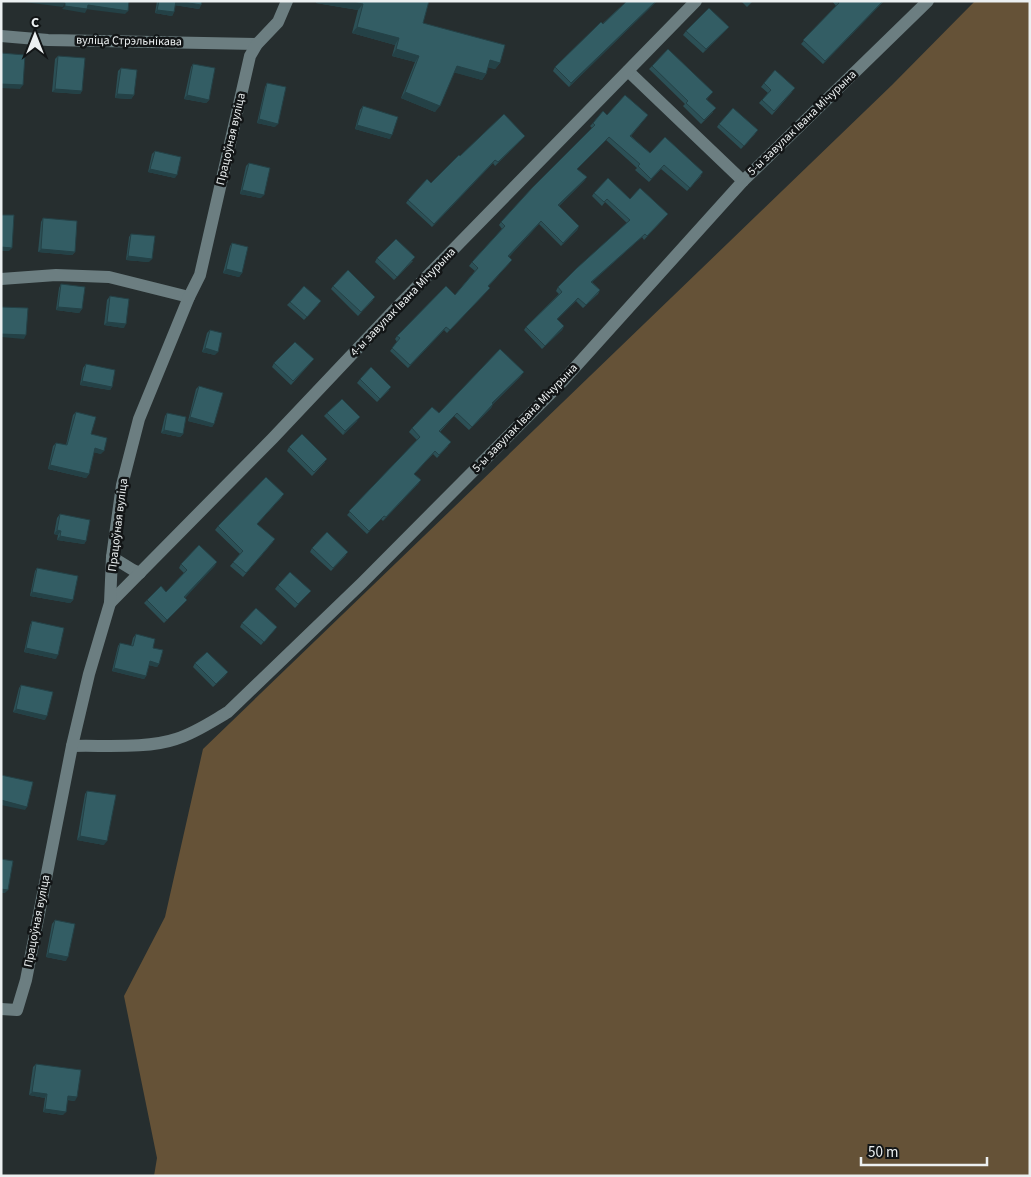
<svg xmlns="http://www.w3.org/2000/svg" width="1031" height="1177" viewBox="0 0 1031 1177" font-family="'Source Sans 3',sans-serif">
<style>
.green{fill:#655237}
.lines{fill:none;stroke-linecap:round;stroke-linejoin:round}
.minor{stroke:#6c7e81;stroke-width:12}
.wall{fill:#2c5056}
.shaded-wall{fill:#244146}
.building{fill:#335d64;stroke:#244146}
.labels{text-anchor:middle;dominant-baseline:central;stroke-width:5;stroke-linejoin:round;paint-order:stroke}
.street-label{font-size:12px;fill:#ecf0f1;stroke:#121516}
</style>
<rect width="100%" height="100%" fill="#262e2f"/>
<!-- green -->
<path class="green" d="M975 1H1030V1176H154L157 1158 124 996 165 917 203 749 892 85Z"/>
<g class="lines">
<!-- minor -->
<g class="minor">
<path d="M1 36 48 40 257 44"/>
<path d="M628 71 743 181"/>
<path d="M1 279 56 275 109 277 189 297"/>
<path d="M112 557 133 570 140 573"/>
<path d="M110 603 273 438 395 309 696 1"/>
<path d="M72 746C103 745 147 749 176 739 195 733 211 722 228 712L362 583 560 384 743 181 928 1"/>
<path d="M1 1009 17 1010 26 980 72 746 89 674 110 603 112 557 122 485 139 419 189 297 200 275 250 56 257 44 278 22 287 1"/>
</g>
</g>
<!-- wall -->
<g class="wall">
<path d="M157 1H202L201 5 199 9 175 5 174 12 172 16 155 13Z"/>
<path d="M317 1H429L423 23 500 63 495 69 488 67 486 74 482 80 454 72 435 112 401 98 415 62 392 56 395 45 352 33 358 10 316 3Z"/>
<path d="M627 1H657L569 87 553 71 555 67Z"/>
<path d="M741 1H753L747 7Z"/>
<path d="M832 1H884L823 64 801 44 836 6Z"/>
<path d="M726 30 703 53 683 35 686 31Z"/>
<path d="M58 56 82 91 80 94 52 92 55 59Z"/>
<path d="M193 64 209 100 206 103 184 99 191 67Z"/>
<path d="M652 66 713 92 707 99 713 112 701 124 683 106 685 104 649 69Z"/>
<path d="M121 68 134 95 131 99 115 98 118 71Z"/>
<path d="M267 83 275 127 257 123 265 87Z"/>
<path d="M764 83 792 92 772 115 759 103 768 93 761 87Z"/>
<path d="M363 106 390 139 355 129 360 110Z"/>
<path d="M607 115H648L631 136 650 153 701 176 687 191 661 169 649 182 635 170 637 168 606 140 577 169 587 177 584 181 559 206 579 226 577 230 561 246 539 224 509 257 512 260 488 287 487 291 447 333 444 330 408 368 390 351 397 342 395 339 397 336 455 295 475 271 469 266 472 262 502 229 499 225 501 222 592 128 590 126 593 123Z"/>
<path d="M719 124 755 134 741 149 717 127Z"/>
<path d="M525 136 495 166 493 163 432 227 406 203 408 200 431 183 460 156Z"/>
<path d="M155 151 175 178 148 172 152 154Z"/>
<path d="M249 163 261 198 240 194 246 166Z"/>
<path d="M594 193 630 199 668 214 644 240 642 237 592 282 600 290 598 294 583 308 576 301 557 319 564 326 562 330 542 349 524 330 526 327 559 294 556 291 558 287 627 223 605 202 602 206 592 196Z"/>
<path d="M43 218 75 252 72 255 38 252 41 222Z"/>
<path d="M131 234 149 262 126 260 129 237Z"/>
<path d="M232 243 242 273 239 277 223 273 230 246Z"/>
<path d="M377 258 413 261 394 280 375 262Z"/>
<path d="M61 284 82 309 79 313 56 310 59 288Z"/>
<path d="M333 286 373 300 358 316 331 289Z"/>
<path d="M110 296 124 328 104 325 107 300Z"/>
<path d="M290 302 318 305 304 320 287 305Z"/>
<path d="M210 330 215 355 202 352 207 333Z"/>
<path d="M314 359 291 385 272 367 274 363Z"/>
<path d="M86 364 112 387 110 390 80 385 83 368Z"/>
<path d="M521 376 493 404 491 408 469 430 454 416 440 432 448 446 437 458 433 454 414 474 421 480 418 484 383 521 381 519 367 534 347 515 417 440 409 432 412 428 439 413Z"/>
<path d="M360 379 389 390 377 402 357 383Z"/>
<path d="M199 386 214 424 212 427 188 421 196 389Z"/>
<path d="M76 412 91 434 101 454 94 452 89 474 86 478 48 469 53 446 56 443 66 445 73 415Z"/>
<path d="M167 413 183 434 180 437 161 433 165 416Z"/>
<path d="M327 413 357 421 343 435 324 416Z"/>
<path d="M289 447 325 462 312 476 287 451Z"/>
<path d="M282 497 257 524 273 542 243 577 230 566 240 554 215 530 218 526Z"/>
<path d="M60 514 86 541 84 544 57 540 58 535 54 534 57 518Z"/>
<path d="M312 548 346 555 331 571 310 552Z"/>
<path d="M217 562 185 598 187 600 164 623 144 603 147 600 166 592 184 573 179 568 181 564Z"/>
<path d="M37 568 73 600 70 603 30 596 35 571Z"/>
<path d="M278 585 308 594 295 608 275 589Z"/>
<path d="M32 621 56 659 24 652 30 625Z"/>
<path d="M242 623 277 627 261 645 240 627Z"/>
<path d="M136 634 153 648 159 664 157 667 149 665 146 676 144 679 112 671 118 646 120 643 131 646 133 638Z"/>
<path d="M195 663 228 672 225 676 213 687 193 667Z"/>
<path d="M21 685 45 720 13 712 19 688Z"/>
<path d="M87 791 104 845 77 840 85 794Z"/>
<path d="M55 920 66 961 46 957 52 924Z"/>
<path d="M36 1064 75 1101 67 1100 63 1115 43 1112 45 1098 29 1095 33 1067Z"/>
</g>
<!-- shaded-wall -->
<g class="shaded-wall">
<path d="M16 1H47L65 3 63 7Z"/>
<path d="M176 1 201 5 199 9 174 5Z"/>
<path d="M318 1H347L363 4 358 10 316 3Z"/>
<path d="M656 1H657L569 87 571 83Z"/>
<path d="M883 1H884L823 64 825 61Z"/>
<path d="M88 5 128 11 125 14 85 9Z"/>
<path d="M65 6 87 9 85 13 62 9Z"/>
<path d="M157 10 174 12 172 16 155 13Z"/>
<path d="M357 27 399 38 395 45 352 33Z"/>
<path d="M729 27 703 53 706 49Z"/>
<path d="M396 49 419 56 415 62 392 56Z"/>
<path d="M490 60 500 63 495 69 485 67Z"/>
<path d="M457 66 486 74 482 80 452 72Z"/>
<path d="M1 84 23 85 20 89 1 88Z"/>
<path d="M55 89 82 91 80 94 52 92Z"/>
<path d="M405 92 440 106 435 112 401 98Z"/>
<path d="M117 94 134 95 131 99 115 98Z"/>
<path d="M187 95 209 100 206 103 184 99Z"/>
<path d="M259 119 278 124 275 127 257 123Z"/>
<path d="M357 125 392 135 390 139 355 129Z"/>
<path d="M495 160 493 163 432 227 434 224Z"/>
<path d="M150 169 177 175 175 178 148 172Z"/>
<path d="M587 177 584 181 556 209 558 205Z"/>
<path d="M242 190 264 195 261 198 240 194Z"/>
<path d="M541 221 539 224 506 260 508 256Z"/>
<path d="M579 226 577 230 561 246 563 243Z"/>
<path d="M645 234 642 237 589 285 591 282Z"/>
<path d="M1 247 12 248 9 251H1Z"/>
<path d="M41 249 75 252 72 255 38 252Z"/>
<path d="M128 256 152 259 149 262 126 260Z"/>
<path d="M226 269 242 273 239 277 223 273Z"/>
<path d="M578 298 576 301 555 322 557 319Z"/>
<path d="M58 307 82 309 79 313 56 310Z"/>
<path d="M107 322 126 324 124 328 104 325Z"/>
<path d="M564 326 562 330 542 349 545 346Z"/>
<path d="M446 327 444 330 408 368 410 365Z"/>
<path d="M1 334 26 335 24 339 1 337Z"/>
<path d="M205 348 218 352 215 355 202 352Z"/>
<path d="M524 372 521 376 490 407 492 403Z"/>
<path d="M82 381 112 387 110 390 80 385Z"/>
<path d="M493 404 491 408 469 430 472 427Z"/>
<path d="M190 417 214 424 212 427 188 421Z"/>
<path d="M360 417 357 421 343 435 345 431Z"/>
<path d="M164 430 183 434 180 437 161 433Z"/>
<path d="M95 448 104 451 101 454 92 452Z"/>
<path d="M50 465 89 474 86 478 48 469Z"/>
<path d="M421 480 418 484 383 521 386 517Z"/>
<path d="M57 530 61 531 58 535 54 534Z"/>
<path d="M60 536 86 541 84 544 57 540Z"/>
<path d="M217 562 215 566 182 601 184 597Z"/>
<path d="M32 592 73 600 70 603 30 596Z"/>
<path d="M26 648 58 655 56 659 24 652Z"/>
<path d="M150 661 159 664 157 667 148 665Z"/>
<path d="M114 668 146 676 144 679 112 671Z"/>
<path d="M16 709 47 716 45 720 13 712Z"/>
<path d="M1 800 27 807 25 810 1 805Z"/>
<path d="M80 836 107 841 104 845 77 840Z"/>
<path d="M1 889 8 890 5 893H1Z"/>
<path d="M48 953 68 957 66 961 46 957Z"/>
<path d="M32 1092 47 1094 45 1098 29 1095Z"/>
<path d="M68 1096 77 1097 75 1101 65 1099Z"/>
<path d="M45 1109 66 1112 63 1115 43 1112Z"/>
</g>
<!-- building -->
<g class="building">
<path d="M47 1H129L128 11 88 5 87 9 65 6V3Z"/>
<path d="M159 1H176L174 12 157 10Z"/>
<path d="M177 1H202L201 5Z"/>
<path d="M347 1H429L423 23 505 45 500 63 490 60 486 74 457 66 440 106 405 92 419 56 396 49 399 38 357 27 363 4Z"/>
<path d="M627 1H656L571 83 555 67 601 22 603 24Z"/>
<path d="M838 1H883L825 61 803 40 839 3Z"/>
<path d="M709 8 729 27 706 49 686 31Z"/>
<path d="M668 49 713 92 706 99 716 108 704 120 686 103 688 101 652 66Z"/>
<path d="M1 53 25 55 23 85 1 84Z"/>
<path d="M58 56 85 58 82 91 55 89Z"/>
<path d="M193 64 215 68 209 100 187 95Z"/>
<path d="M121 68 137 70 134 95 117 94Z"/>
<path d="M775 70 795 88 774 111 762 100 771 90 764 83Z"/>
<path d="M267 83 286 87 278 124 259 119Z"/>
<path d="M625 95 648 115 630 136 650 153 665 137 703 172 690 188 664 165 651 179 638 166 640 164 609 137 577 169 587 177 558 205 579 226 563 243 541 221 508 256 512 260 488 286 490 288 450 330 446 327 410 365 392 348 400 338 397 336 446 286 455 295 478 268 472 262 505 226 501 222 532 188 595 125 593 123 603 111 607 115Z"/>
<path d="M363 106 398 117 392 135 357 125Z"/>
<path d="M733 108 758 130 744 146 719 124Z"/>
<path d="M504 114 525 136 498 162 495 160 434 224 408 200 427 179 431 183 459 155 460 156Z"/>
<path d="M155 151 181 157 177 175 150 169Z"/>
<path d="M249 163 270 168 264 195 242 190Z"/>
<path d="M608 178 630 199 640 188 668 214 647 236 645 234 591 282 600 290 586 305 578 298 557 319 564 326 545 346 526 327 562 292 558 287 577 268 630 220 607 199 604 202 594 193Z"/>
<path d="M1 215H14L12 248 1 247Z"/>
<path d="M43 218 77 221 75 252 41 249Z"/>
<path d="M131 234 155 236 152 259 128 256Z"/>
<path d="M396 239 415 257 397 277 377 258Z"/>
<path d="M232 243 248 247 242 273 226 269Z"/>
<path d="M348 270 375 297 361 312 333 286Z"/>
<path d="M61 284 85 287 82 309 58 307Z"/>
<path d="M304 286 321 301 307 317 290 302Z"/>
<path d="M110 296 129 299 126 324 107 322Z"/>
<path d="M1 307 28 308 26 335 1 334Z"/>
<path d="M210 330 222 333 218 352 205 348Z"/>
<path d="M295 342 314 359 293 381 274 363Z"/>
<path d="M500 349 524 372 492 403 493 404 472 427 457 413 439 431 451 442 439 455 435 451 414 474 421 480 386 517 384 516 369 531 349 511 420 437 412 428 432 407 439 413Z"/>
<path d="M86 364 115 370 112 387 82 381Z"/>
<path d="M371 367 391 387 380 399 360 379Z"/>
<path d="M199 386 223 393 214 424 190 417Z"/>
<path d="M342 399 360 417 345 431 327 413Z"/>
<path d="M76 412 96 417 91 434 107 438 104 451 95 448 89 474 50 465 56 443 67 445Z"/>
<path d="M167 413 186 417 183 434 164 430Z"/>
<path d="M302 434 327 459 314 472 289 447Z"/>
<path d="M266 477 284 494 257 524 275 539 246 573 233 562 243 551 218 526Z"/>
<path d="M60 514 90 520 86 541 60 536 61 531 57 530Z"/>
<path d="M327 532 348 552 333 568 312 548Z"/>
<path d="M199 545 217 562 184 597 187 600 167 620 147 600 161 586 166 592 187 570 181 564Z"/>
<path d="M37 568 78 576 73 600 32 592Z"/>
<path d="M290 572 311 591 298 604 278 585Z"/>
<path d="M256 608 277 627 264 642 242 623Z"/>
<path d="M32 621 64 628 58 655 26 648Z"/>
<path d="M136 634 155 639 153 648 163 650 159 664 150 661 146 676 114 668 120 643 133 646Z"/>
<path d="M207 652 228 672 216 684 195 663Z"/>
<path d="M21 685 53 692 47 716 16 709Z"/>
<path d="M1 775 33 782 27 807 1 800Z"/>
<path d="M87 791 116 795 107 841 80 836Z"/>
<path d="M1 859 13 861 8 890 1 889Z"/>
<path d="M55 920 75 924 68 957 48 953Z"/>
<path d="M36 1064 81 1070 77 1097 68 1096 66 1112 45 1109 47 1094 32 1092Z"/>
</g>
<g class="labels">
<!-- street labels -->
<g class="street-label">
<text transform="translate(129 41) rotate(1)">вуліца Стрэльнікава</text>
<text transform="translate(802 123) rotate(-44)">5-ы завулак Івана Мічурына</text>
<text transform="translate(231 139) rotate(-77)">Працоўная вуліца</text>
<text transform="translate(403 302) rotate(-46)">4-ы завулак Івана Мічурына</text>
<text transform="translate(525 418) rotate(-46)">5-ы завулак Івана Мічурына</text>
<text transform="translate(118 525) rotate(-83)">Працоўная вуліца</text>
<text transform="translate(37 921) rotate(-79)">Працоўная вуліца</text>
</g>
</g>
<!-- border -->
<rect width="1031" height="1177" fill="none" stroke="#ecf0f1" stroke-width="5"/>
<!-- north arrow -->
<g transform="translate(35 35)" stroke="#121516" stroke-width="4" paint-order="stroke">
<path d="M0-4L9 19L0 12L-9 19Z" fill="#ecf0f1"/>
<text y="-8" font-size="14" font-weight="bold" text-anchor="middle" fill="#ecf0f1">С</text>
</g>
<!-- scale -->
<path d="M861 1157v8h126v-8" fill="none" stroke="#ecf0f1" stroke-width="2.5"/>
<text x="868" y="1157" font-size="15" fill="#ecf0f1" stroke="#121516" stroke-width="4" paint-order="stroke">50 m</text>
</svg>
